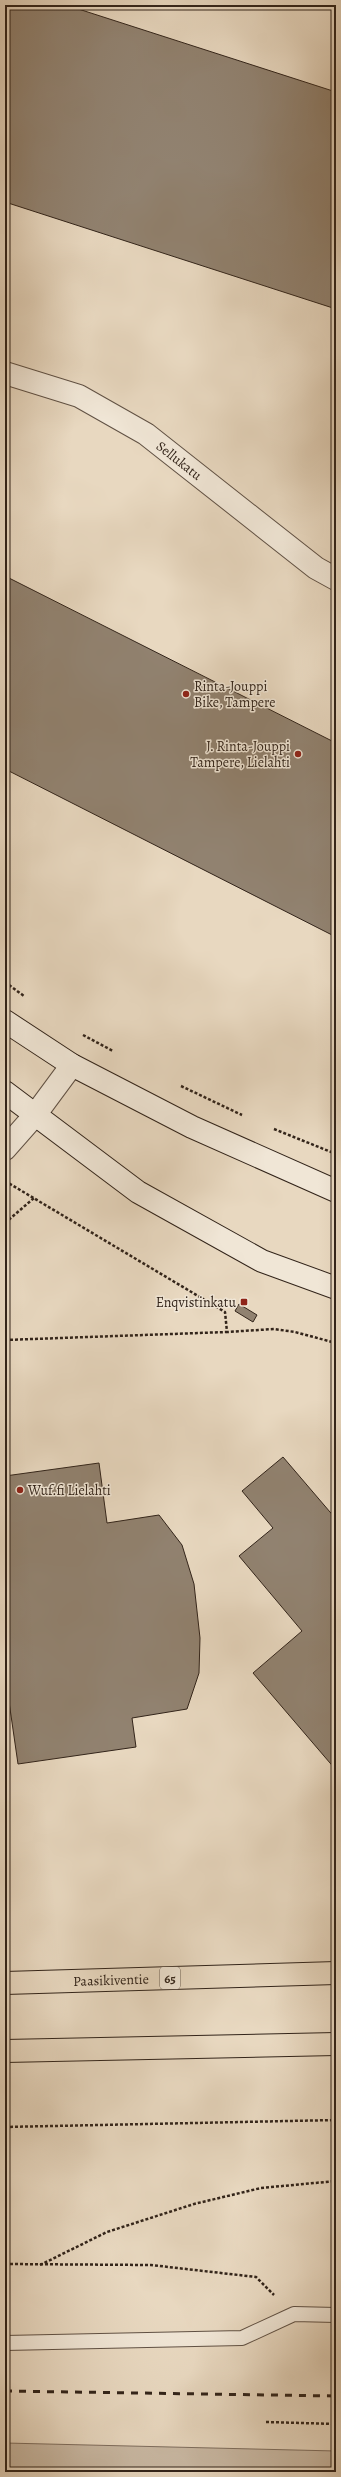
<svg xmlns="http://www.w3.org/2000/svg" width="341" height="2477" viewBox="0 0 341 2477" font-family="Alegreya,serif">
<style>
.green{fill:#c9b9a4;stroke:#7e6e5f}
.building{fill:#918270;stroke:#32241a}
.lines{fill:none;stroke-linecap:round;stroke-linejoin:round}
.service-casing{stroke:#605144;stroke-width:16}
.minor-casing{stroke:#605144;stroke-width:24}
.secondary-casing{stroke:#32241a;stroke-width:24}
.trunk-casing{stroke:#32241a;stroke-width:24}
.path{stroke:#32241a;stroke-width:2.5;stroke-dasharray:3 2;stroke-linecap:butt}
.service{stroke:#f0e6d6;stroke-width:14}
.minor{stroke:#f0e6d6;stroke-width:22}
.secondary{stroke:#f0e6d6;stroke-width:22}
.trunk{stroke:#e8d8c0;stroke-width:22}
.rail{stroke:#32241a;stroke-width:3;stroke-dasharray:7 7;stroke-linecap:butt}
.poi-dot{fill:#8f2418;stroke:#f0e6d6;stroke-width:1.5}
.labels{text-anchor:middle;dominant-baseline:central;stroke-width:3;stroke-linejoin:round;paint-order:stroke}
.shield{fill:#f0e6d6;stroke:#6b5e52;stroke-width:1}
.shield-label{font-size:13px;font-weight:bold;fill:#32241a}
.street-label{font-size:14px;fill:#32241a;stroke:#f0e6d6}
.poi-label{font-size:14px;fill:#32241a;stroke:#f0e6d6;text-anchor:start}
</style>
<rect width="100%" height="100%" fill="#e8d8c0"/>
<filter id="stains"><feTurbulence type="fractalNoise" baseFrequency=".005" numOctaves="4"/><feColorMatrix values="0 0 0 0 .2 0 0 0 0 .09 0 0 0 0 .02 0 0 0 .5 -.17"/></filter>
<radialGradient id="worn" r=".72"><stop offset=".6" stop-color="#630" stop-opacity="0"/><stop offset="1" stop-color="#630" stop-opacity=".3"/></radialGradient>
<!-- green -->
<path class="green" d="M5 2443 336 2451V2472H5Z"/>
<!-- building -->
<g class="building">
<path d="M5 5H66L336 92V309L5 202Z"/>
<path d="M5 576 336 743V937L5 769Z"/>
<path d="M239 1304 257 1315 253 1322 235 1311Z"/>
<path d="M283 1457 336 1519V1770L253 1673 302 1631 239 1556 273 1528 242 1491Z"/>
<path d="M99 1463 107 1523 159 1515 182 1545 194 1584 200 1638 199 1673 187 1709 132 1718 136 1747 18 1764 5 1674V1476Z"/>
</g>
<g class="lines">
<defs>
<path id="service" d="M5 2343 242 2338 294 2314 336 2315"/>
<g id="minor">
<path id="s1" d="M5 373 79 396 146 434 316 568 336 579"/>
<path d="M5 1149 35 1115 72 1065"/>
</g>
<g id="secondary">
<path d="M5 1021 72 1065 192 1127 336 1191"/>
<path d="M5 1092 138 1192 262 1261 336 1288"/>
</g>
<g id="trunk">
<path id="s2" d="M5 1983 336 1973"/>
<path d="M5 2051 336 2044"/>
</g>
</defs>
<!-- service casing -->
<use href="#service" class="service-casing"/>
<!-- minor casing -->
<use href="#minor" class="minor-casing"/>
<!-- secondary casing -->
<use href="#secondary" class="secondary-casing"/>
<!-- trunk casing -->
<use href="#trunk" class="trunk-casing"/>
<!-- path -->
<g class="path">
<path d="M5 982 24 996"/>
<path d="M83 1035 113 1051"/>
<path d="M181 1086 242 1115"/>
<path d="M274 1129 336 1154"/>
<path d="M5 1181 225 1312 227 1332 274 1329 295 1332 336 1343"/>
<path d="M5 1223 34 1198"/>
<path d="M5 1340 227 1332"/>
<path d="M5 2127 336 2120"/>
<path d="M5 2264 151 2265 256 2277 274 2295"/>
<path d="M40 2265 107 2232 194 2204 261 2188 336 2181"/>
<path d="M266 2422 336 2424"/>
</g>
<!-- service -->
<use href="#service" class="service"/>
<!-- minor -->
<use href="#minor" class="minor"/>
<!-- secondary -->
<use href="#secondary" class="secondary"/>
<!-- trunk -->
<use href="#trunk" class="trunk"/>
<!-- rail -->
<path class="rail" d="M5 2391 336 2396"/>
</g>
<!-- markers -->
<g class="poi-dot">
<circle cx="186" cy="694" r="4"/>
<circle cx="298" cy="754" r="4"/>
<rect x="240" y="1298" width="8" height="8" rx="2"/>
<circle cx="20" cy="1490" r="4"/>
</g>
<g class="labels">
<!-- shield labels -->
<rect class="shield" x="160" y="1967" width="20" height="22" rx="3"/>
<g class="shield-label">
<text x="170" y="1978">65</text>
</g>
<!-- street labels -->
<g class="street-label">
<text stroke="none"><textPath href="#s1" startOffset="197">Sellukatu</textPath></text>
<text stroke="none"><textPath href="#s2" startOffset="106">Paasikiventie</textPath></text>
</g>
<!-- poi labels -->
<g class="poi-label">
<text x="194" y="686">Rinta-Jouppi<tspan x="194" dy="16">Bike, Tampere</tspan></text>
<text x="290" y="746" text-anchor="end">J. Rinta-Jouppi<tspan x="290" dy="16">Tampere, Lielahti</tspan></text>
<text x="236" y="1302" text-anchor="end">Enqvistinkatu</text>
<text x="28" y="1490">Wuf.fi Lielahti</text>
</g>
</g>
<!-- margin -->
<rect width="341" height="2477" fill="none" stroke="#e8d8c0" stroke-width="20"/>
<rect x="6" y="6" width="329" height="2465" fill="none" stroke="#32241a" stroke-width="2"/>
<rect x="10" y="10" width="321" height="2457" fill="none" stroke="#32241a"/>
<rect width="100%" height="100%" filter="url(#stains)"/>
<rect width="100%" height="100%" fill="url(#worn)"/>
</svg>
